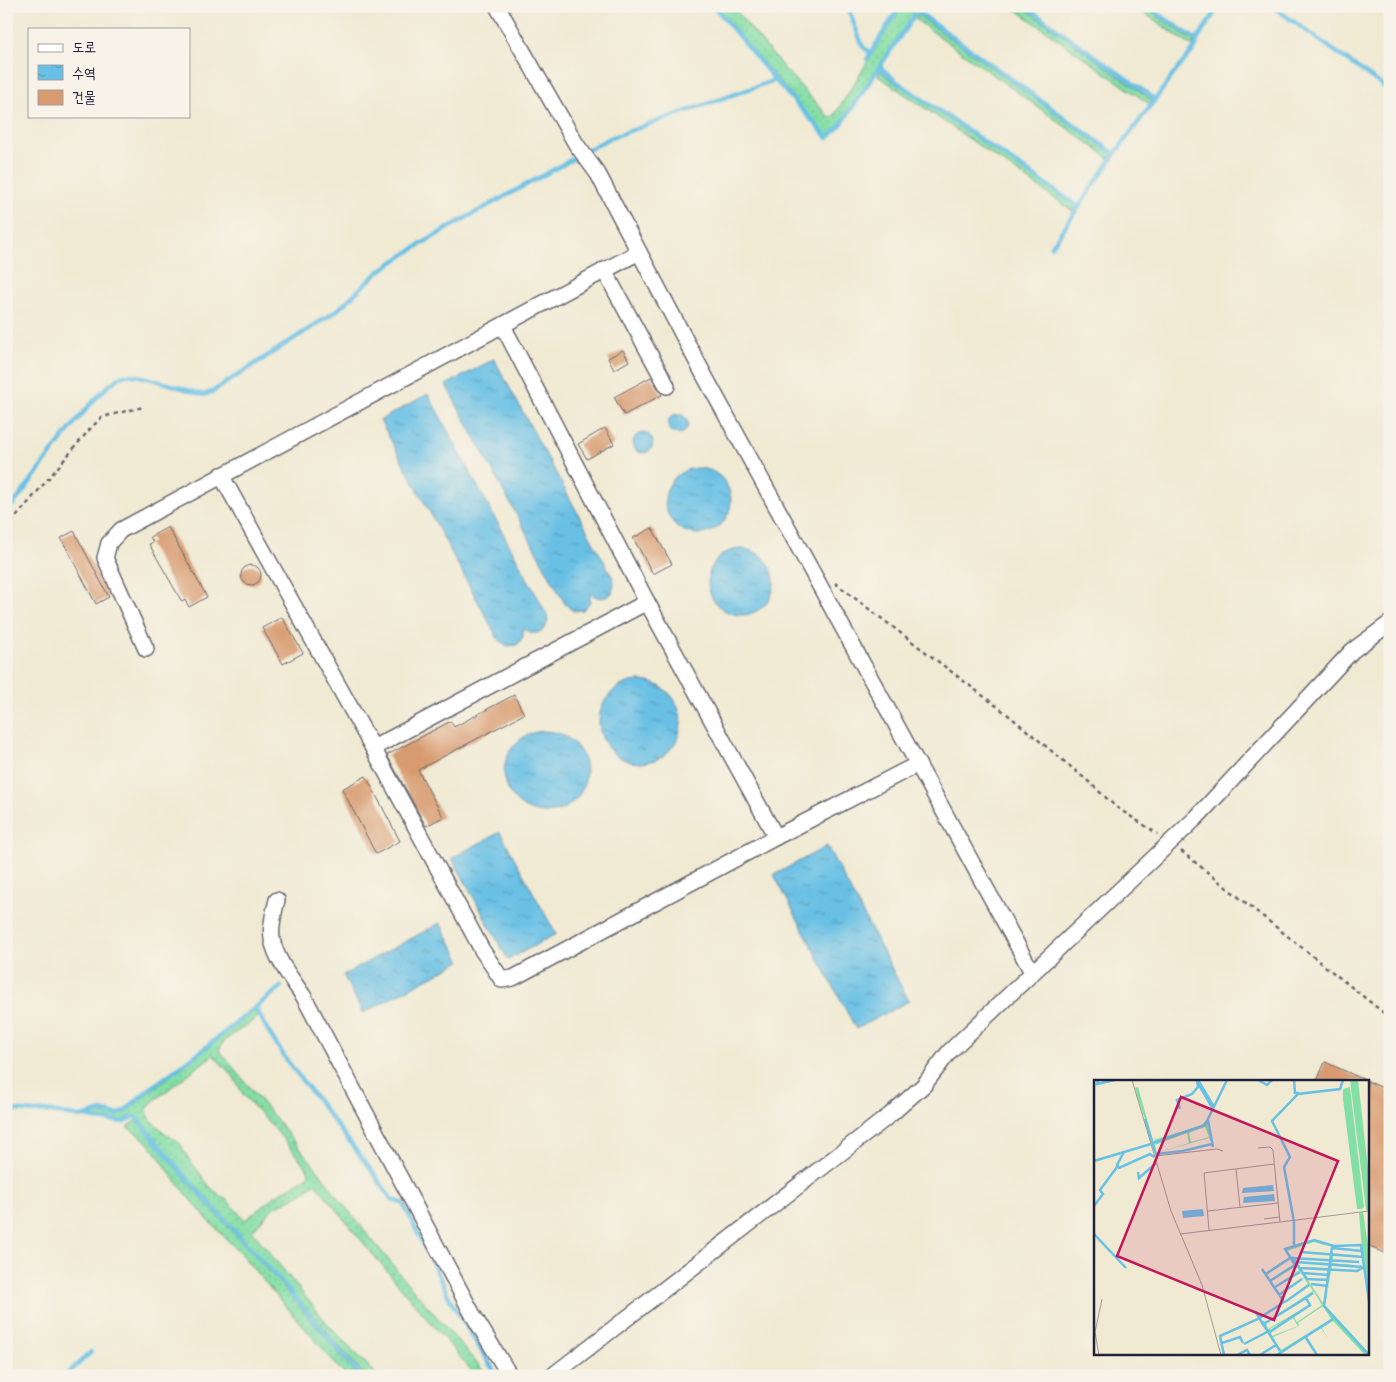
<svg xmlns="http://www.w3.org/2000/svg" width="1396" height="1382" viewBox="0 0 1396 1382" font-family="'Indie Flower','Poor Story',sans-serif">
<style>
.grass{fill:url(#grass-dots);stroke:#538070;fill-rule:evenodd}
.water{fill:url(#water-ripples);stroke:#457190}
.lines{fill:none;stroke-linecap:round;stroke-linejoin:round}
.stream{stroke:#68c0e5;stroke-width:4.5}
.building{fill:#d89b6f}
.minor-casing{stroke:#6a6870;stroke-width:18}
.path{stroke:#6a6870;stroke-width:2.5;stroke-dasharray:4 4;stroke-linecap:butt}
.minor{stroke:#fff;stroke-width:15}
.inset-river{fill:none;stroke:#68c0e5;stroke-width:2.5}
.inset-road{fill:none;stroke:#9e9a96;stroke-width:1}
.view{fill:#c2185b;fill-opacity:0.15;stroke:#c2185b;stroke-width:2.5}
.inset-edge{fill:none;stroke:#22223b;stroke-width:2.5}
</style>
<defs>
<pattern id="grass-dots" width="8" height="8" patternUnits="userSpaceOnUse" patternTransform="scale(1.25)"><rect width="8" height="8" fill="#84dfa5"/><path d="M2 2h.1M6 6h.1" fill="none" stroke="#72bf8f" stroke-width="1.8" stroke-linecap="round"/></pattern>
<pattern id="water-ripples" width="26" height="14" patternUnits="userSpaceOnUse" patternTransform="scale(1.25)"><rect width="26" height="14" fill="#68c0e5"/><path d="M2 4q2-2 4 0t4 0M15 11q2-2 4 0t4 0" fill="none" stroke="#559cbb"/></pattern>
</defs>
<rect width="100%" height="100%" fill="#f7f3e8"/>
<filter id="ink" filterUnits="userSpaceOnUse"><feTurbulence type="fractalNoise" baseFrequency=".02" numOctaves="2"/><feDisplacementMap in="SourceGraphic" scale="10" xChannelSelector="R" yChannelSelector="G"/><feConvolveMatrix kernelMatrix="1 2 1 2 8 2 1 2 1" color-interpolation-filters="sRGB"/></filter>
<filter id="wash" filterUnits="userSpaceOnUse"><feTurbulence type="fractalNoise" baseFrequency=".0096" numOctaves="4" result="noise"/><feDisplacementMap in="SourceGraphic" scale="20" xChannelSelector="R" yChannelSelector="G"/><feGaussianBlur stdDeviation="1.12" result="paint"/><feColorMatrix in="noise" values="0 0 0 0 0 0 0 0 0 0 0 0 0 0 0 0 0 1.4 0 .05"/><feComposite in="paint" operator="in"/></filter>
<g filter="url(#wash)">
<rect width="100%" height="100%" fill="#f0ead3"/>
<!-- grass -->
<g class="grass">
<path d="M716 6H732L782 66 829 117 834 116 902 6H921L917 9 839 125 828 136 776 78Z"/>
<path d="M1011 6H1021L1152 100 1149 104Z"/>
<path d="M1134 6H1143L1194 41 1193 47Z"/>
<path d="M918 15 1112 154 1109 158 915 19Z"/>
<path d="M880 71 894 82 1076 207 1073 211 887 82 878 75Z"/>
<path d="M254 1011 258 1017 224 1041 219 1050 321 1174 343 1204 404 1279 488 1376H476L370 1251 315 1183 303 1193 273 1208 252 1231 326 1322 378 1376H365L286 1285 190 1180 137 1116H133L125 1121 94 1118 90 1116 97 1113 116 1116 124 1114 149 1092 201 1053ZM213 1055 233 1076 244 1096 274 1128 307 1168 309 1173 307 1177 275 1196 245 1220 229 1202 210 1187 186 1155 181 1144 164 1132 151 1120 146 1111 151 1103Z"/>
<path d="M135 1121 139 1123 188 1183 283 1287 358 1376H346L237 1250 207 1219 172 1176 155 1151 143 1138 127 1127Z"/>
</g>
<!-- water -->
<g class="water">
<path d="M494 359 613 578 614 583 612 593C604 600 597 599 590 593V602L583 610 573 611 565 604 446 385Z"/>
<path d="M428 394 546 613 548 619 545 629C537 635 530 634 523 628V637L517 645 507 646 498 639 380 420Z"/>
<circle cx="678" cy="424" r="10"/>
<circle cx="643" cy="443" r="10"/>
<circle cx="698" cy="501" r="33"/>
<circle cx="741" cy="582" r="33"/>
<circle cx="640" cy="722" r="41"/>
<circle cx="545" cy="772" r="41"/>
<path d="M500 832 556 934 508 960 452 858Z"/>
<path d="M827 846 909 1001 856 1029 774 875Z"/>
<path d="M440 923 461 961 363 1013 343 975Z"/>
</g>
<g class="lines">
<!-- stream -->
<g class="stream">
<path d="M714 6 775 80 828 138 840 126 917 11 1115 154"/>
<path d="M847 6 863 47 871 53"/>
<path d="M1025 6 1155 99"/>
<path d="M1147 6 1197 40"/>
<path d="M1272 6 1390 91"/>
<path d="M867 59 900 6"/>
<path d="M880 67 896 81 1079 207"/>
<path d="M1388 171 1390 170"/>
<path d="M1051 247 1115 154 1176 71 1196 47 1197 40 1219 6"/>
<path d="M6 514C27 489 100 379 126 375 140 373 187 390 203 395L212 392 335 312C352 298 366 281 384 268 450 223 524 188 593 147L610 138 775 80"/>
<path d="M255 1007 271 1036 288 1062 372 1171 392 1200 403 1203 452 1303 497 1376"/>
<path d="M6 1109 33 1112 46 1111 80 1117 86 1116 94 1119 125 1122 133 1117H136L189 1181 285 1286 361 1376"/>
<path d="M86 1116 102 1111 117 1115 124 1112 148 1090 201 1051 281 987"/>
<path d="M6 1374 7 1376"/>
<path d="M65 1376 91 1352"/>
<path d="M573 1376 575 1374 577 1376"/>
</g>
</g>
<g id="blocks">
<!-- building -->
<g class="building">
<path d="M623 350 629 361 614 370 608 358Z"/>
<path d="M651 377 662 395 624 415 614 397Z"/>
<path d="M605 428 614 444 587 459 578 444Z"/>
<path d="M168 527 207 597 189 607 185 600 182 602 149 544 153 542 150 537Z"/>
<path d="M652 528 672 564 653 574 633 538Z"/>
<path d="M74 531 109 597 96 604 61 538Z"/>
<circle cx="251" cy="575" r="10"/>
<path d="M282 617 303 653 283 664 262 628Z"/>
<path d="M514 695 524 714 418 770 443 817 426 826 387 755 451 721 454 727Z"/>
<path d="M366 776 400 841 376 854 342 789Z"/>
<path d="M1325 1062 1367 1081H1317Z"/>
<path d="M1367 1081 1390 1091V1255L1367 1246Z"/>
</g>
</g>
</g>
<g filter="url(#ink)">
<use href="#blocks" fill-opacity="0" stroke="#6a6870" stroke-width="1"/>
<g class="lines">
<defs>
<g id="minor">
<path d="M497 6 576 144 598 174 639 252"/>
<path d="M604 270 667 386"/>
<path d="M503 326 647 602 776 837"/>
<path d="M221 475 373 748 482 950 502 980 513 978 776 837 918 764"/>
<path d="M146 649 105 558 109 543 121 530 639 252 704 375 1032 972"/>
<path d="M373 748 647 602"/>
<path d="M277 900C274 912 270 926 272 939 276 960 292 979 304 997L473 1315 510 1376"/>
<path d="M552 1376 890 1115 924 1085 949 1052 1197 817 1352 651 1390 623"/>
</g>
</defs>
<!-- minor casing -->
<use href="#minor" class="minor-casing"/>
<!-- path -->
<g class="path">
<path d="M6 529 90 429 102 417 143 407"/>
<path d="M835 583 1007 714 1089 782 1116 807 1158 834"/>
<path d="M1181 851 1390 1018"/>
</g>
<!-- minor -->
<use href="#minor" class="minor"/>
</g>
</g>
<!-- overview -->
<g transform="translate(1094 1080)">
<rect width="275" height="275" fill="#f0ead3"/>
<path d="M256 0H264L275 97V131L272 130ZM44 7 59 60 106 46 113 40 118 63 115 58 62 73 60 65 64 61 58 60 43 16 41 8ZM111 47 115 57 97 62 95 53ZM93 53 95 63 62 73 61 65ZM256 7 270 127 268 129H263L249 19V9ZM269 132 275 172V219L271 186 238 184V189L263 191H237L231 225 275 273 271 275 239 241 228 248 234 259 227 248 213 257 224 275 211 257 181 275 186 271 182 265 176 268 181 264 164 239 172 242 219 211 215 205 190 222 214 204 210 198 184 214 210 197 205 191 180 207 205 190 201 185 176 200 200 184 196 178 171 193 196 177 191 169 220 160 237 167 220 162 193 171 201 182 235 183 237 174 231 173H237L238 168V173L268 176V171L239 168 238 167 268 170 265 133ZM240 173 270 177 271 186 238 183ZM202 182 235 184 236 188 205 187ZM206 188 234 190 232 195 235 206 229 223ZM220 212 228 225 203 242 199 236 216 225 212 217ZM211 218 215 225 174 249 172 243ZM229 226 237 239 187 270 179 257 205 246 204 243ZM198 237 204 246 178 256 176 249Z" fill="#84dfa5" fill-rule="evenodd"/>
<path d="M179 105 180 111 148 113 149 108ZM180 114 181 121 149 123 150 117ZM109 129 110 136 89 138 88 131Z" fill="#68c0e5"/>
<path class="inset-river" d="M4 0 3 4 21 0M104 0 120 27M164 0 173 5 178 0M200 0 201 13H205M105 5 119 29M86 29 83 20 98 14 104 7 103 0M51 39 62 74 89 71 118 64M114 40 119 67M59 63 111 45 133 0M30 72 23 85 25 88 56 74 60 77M0 81 57 64M44 92 45 98 62 83M0 126 9 114 6 110 23 87M0 154 32 188M200 165V142L190 87 196 77 178 41 204 14 246 9 249 0M238 167 230 226 275 275M238 168 268 171M207 172 269 177M198 177 213 199 235 200M198 178 265 182M202 182 268 187M205 188 263 191 270 187M209 193 235 195M172 194 196 178M176 201 201 185 191 169 220 160 240 166 267 165 275 221M217 204 234 206M181 207 206 192M185 215 208 199M191 222 215 205M161 231 186 271M168 245 212 218M174 253 216 225 212 218 219 213M212 258 223 275M128 263 146 257 149 263M150 264 173 252M130 275 126 256 164 239 190 222 168 189M143 275 153 270 156 275M166 275 182 265M183 275 239 239"/>
<path class="inset-road" d="M38 0 77 131 108 205 127 275M61 76 123 69 129 71M142 89 146 127M114 131 184 123M170 139 186 137M186 142 275 131M115 150 110 93 180 84M86 154 186 142 179 70 176 67 164 68M5 275 1 252 8 219"/>
<path class="view" d="M87 17 244 81 180 240 23 176Z"/>
<rect width="275" height="275" class="inset-edge"/>
</g>
<!-- margin -->
<rect width="1396" height="1382" fill="none" stroke="#f7f3e8" stroke-width="25"/>
<!-- legend -->
<rect x="28" y="28" width="162" height="90" fill="#f7f3e8" stroke="#a29fa3"/>
<rect x="38" y="44" width="25" height="8" fill="#ffffff" stroke="#a29fa3"/>
<text x="72" y="52" font-size="15" fill="#22223b">도로</text>
<rect x="38" y="65" width="25" height="15" fill="url(#water-ripples)" stroke="#a29fa3"/>
<text x="72" y="78" font-size="15" fill="#22223b">수역</text>
<rect x="38" y="90" width="25" height="15" fill="#d89b6f" stroke="#a29fa3"/>
<text x="72" y="102" font-size="15" fill="#22223b">건물</text>
</svg>
